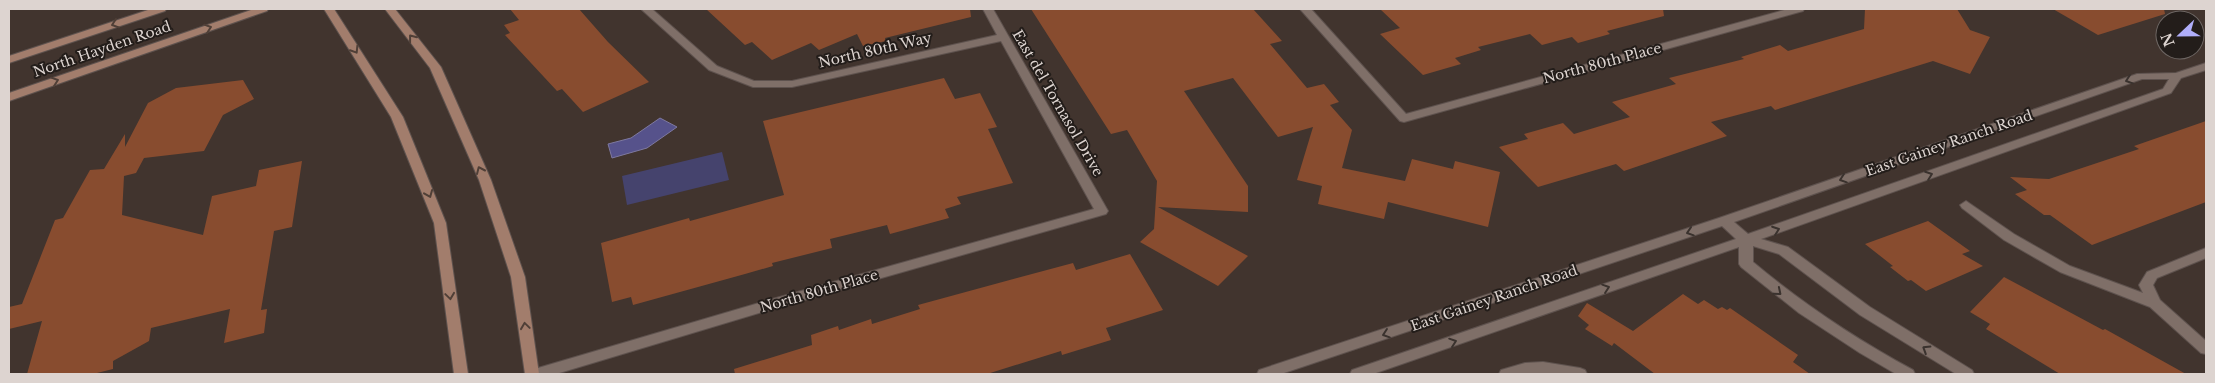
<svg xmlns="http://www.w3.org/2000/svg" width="2215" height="383" viewBox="0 0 2215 383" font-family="'Libre Baskerville',serif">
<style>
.green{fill:#45436d}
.water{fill:#56528b;stroke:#7e79a0}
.building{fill:#884c2f}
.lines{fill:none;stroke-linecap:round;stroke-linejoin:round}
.street-casing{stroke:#5e524e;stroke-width:2}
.secondary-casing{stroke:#5e524e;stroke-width:2}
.street{fill:#7f6f68;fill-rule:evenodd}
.secondary{fill:#a27d6c;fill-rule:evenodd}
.oneway{stroke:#4f3f37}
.oneway2{stroke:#3a322e}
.labels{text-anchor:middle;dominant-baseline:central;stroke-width:4;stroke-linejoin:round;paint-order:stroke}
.street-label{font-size:14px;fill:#ddd4d0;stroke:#231d1a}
</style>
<rect width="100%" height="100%" fill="#41342e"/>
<!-- green -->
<path class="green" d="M722 152 729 180 627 205 622 176Z"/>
<!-- water -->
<path class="water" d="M660 118 677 127 647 148 612 158 608 144 631 138Z"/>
<!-- building -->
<g class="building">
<path d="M510 9H579L608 42 649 82 583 112 562 89 557 91 505 35 510 33 504 25 519 20Z"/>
<path d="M706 9H970L971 17 885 38 886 41 863 46 857 34 819 50 811 43 772 60 752 42 745 45Z"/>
<path d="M1031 9H1253L1282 41 1270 44 1307 88 1324 84 1339 102 1330 105 1352 130 1342 168 1405 181 1412 159 1453 169 1455 161 1500 172 1488 227 1388 202 1384 219 1318 204 1322 186 1297 180 1313 127 1278 137 1233 78 1184 91 1248 186V212L1158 207 1248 256 1218 286 1140 242 1154 229 1157 181 1127 130 1111 134Z"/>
<path d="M1380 9H1663L1664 16 1607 31 1610 34 1578 43 1572 37 1542 45 1530 34 1478 47 1481 50 1455 58 1461 64 1423 75 1380 34 1400 28Z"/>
<path d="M1865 9H1957L1970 30 1990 37 1970 74 1933 61 1775 110 1771 106 1711 122 1727 136 1624 171 1616 164 1538 187 1499 147 1528 139 1524 134 1563 123 1574 134 1630 117 1612 102 1676 84 1669 78 1744 59 1741 57 1780 45 1788 51 1864 29Z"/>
<path d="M2053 9H2164L2165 14 2098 35Z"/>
<path d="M944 78 955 99 980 93 997 127 988 129 1013 183 957 197 961 204 945 209 949 218 890 234 887 225 830 239 832 248 772 263 773 266 745 274 633 305 631 297 612 302 601 243 689 218 690 221 784 195 763 121Z"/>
<path d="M243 80 254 99 223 115 204 151 144 158 136 173 124 176 122 215 203 235 212 196 256 186 259 170 302 161 292 227 274 231 261 310 267 309 264 333 224 343 230 309 151 328 149 341 113 361V369L93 374H27L42 321 9 329V307L22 304 55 220 63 218 90 170 104 169 125 134V147L148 103 176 88Z"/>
<path d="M2206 121V202L2092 245 2050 215H2044L2015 194 2027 190 2010 177 2049 179 2139 149 2134 146Z"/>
<path d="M1928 221 1970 251 1962 254 1983 266 1926 291 1911 280 1908 281 1890 267 1893 266 1865 244Z"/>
<path d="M1130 254 1163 310 1106 328 1111 340 1062 355 1061 351 987 374H735L734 369 812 345 811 335 838 326 839 330 871 319 872 324 920 309 918 305 1017 278 1073 263 1076 270Z"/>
<path d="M2004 277 2103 330 2105 329 2186 374H2060L1986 329 1990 324 1970 312Z"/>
<path d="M1683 294 1698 304 1704 300 1718 309 1722 307 1727 310 1730 308 1798 355 1793 362 1810 374H1655L1614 343 1612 346 1585 329 1589 325 1578 316 1587 303 1633 331Z"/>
</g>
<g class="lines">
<defs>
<g id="street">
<path d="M641 9H652L717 66 754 81H792L997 35 983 9H993L1108 211 1106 214 769 310 556 374H531L533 370 538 368 769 300 1094 209 1001 41 792 87H753L709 70Z"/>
<path d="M1300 9H1311L1406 114 1788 9H1804L1803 11 1404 122 1400 121Z"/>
<path d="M2206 63V70L2181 78 2171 93 1761 239 1788 247 1870 307 1972 370 1974 374H1956L1860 315 1779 254 1753 246V262C1803 304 1856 339 1913 370L1915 374H1896L1860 353 1799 313 1741 267 1739 264V247L1373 374H1350L1352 370 1736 239 1722 226 1281 374H1257L1259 370 1719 218 2137 74 2176 73ZM2142 79H2169L2163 89 1748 234 1734 222Z"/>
<path d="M1966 201 2014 234 2070 266 2143 293 2139 285 2147 272 2206 248V258L2157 278 2153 285 2160 300 2206 341V354L2201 353 2150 307 2060 272 2004 240 1962 208 1960 205Z"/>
<path d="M1543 362 1580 368 1585 370 1587 374H1499L1501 370 1525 363Z"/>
</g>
<g id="secondary">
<path d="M151 9H166L165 11 9 63V56Z"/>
<path d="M254 9H268L267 11 9 101V93Z"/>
<path d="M324 9H334L403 117 446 223 468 374H454L434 223 391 117Z"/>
<path d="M385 9H395L441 67 491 180 525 277 539 374H525L511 277 479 180 430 68Z"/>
</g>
</defs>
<!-- street casing -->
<use href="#street" class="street-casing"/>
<!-- secondary casing -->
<use href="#secondary" class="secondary-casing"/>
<!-- street -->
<use href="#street" class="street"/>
<!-- secondary -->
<use href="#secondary" class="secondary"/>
</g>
<!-- one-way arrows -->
<defs><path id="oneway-chevron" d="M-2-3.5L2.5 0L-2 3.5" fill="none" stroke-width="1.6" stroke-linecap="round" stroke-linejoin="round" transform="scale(1.25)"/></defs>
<g class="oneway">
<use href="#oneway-chevron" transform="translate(115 24) rotate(161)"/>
<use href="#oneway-chevron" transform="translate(208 28) rotate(-19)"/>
<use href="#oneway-chevron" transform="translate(412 38) rotate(-128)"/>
<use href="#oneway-chevron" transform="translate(355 50) rotate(58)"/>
<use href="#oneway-chevron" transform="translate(55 81) rotate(-19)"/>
<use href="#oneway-chevron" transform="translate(480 170) rotate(-114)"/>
<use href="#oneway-chevron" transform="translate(429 194) rotate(68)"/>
<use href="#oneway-chevron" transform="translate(450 296) rotate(82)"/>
<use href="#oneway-chevron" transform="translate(525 326) rotate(-98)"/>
</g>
<g class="oneway2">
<use href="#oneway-chevron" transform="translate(2129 80) rotate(161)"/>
<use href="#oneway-chevron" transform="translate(1929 175) rotate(-20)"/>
<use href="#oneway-chevron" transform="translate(1843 179) rotate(161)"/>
<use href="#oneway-chevron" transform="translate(1776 230) rotate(-20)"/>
<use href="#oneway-chevron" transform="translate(1690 232) rotate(162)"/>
<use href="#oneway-chevron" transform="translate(1606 288) rotate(-19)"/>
<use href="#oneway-chevron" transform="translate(1778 292) rotate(40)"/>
<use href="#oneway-chevron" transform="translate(1386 334) rotate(161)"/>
<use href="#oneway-chevron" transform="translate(1453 342) rotate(-19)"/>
<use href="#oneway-chevron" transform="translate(1926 349) rotate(-148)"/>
</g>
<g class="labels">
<!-- street labels -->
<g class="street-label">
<text transform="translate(102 49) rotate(-19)">North Hayden Road</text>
<text transform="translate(875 50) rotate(-13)">North 80th Way</text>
<text transform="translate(1602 63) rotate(-15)">North 80th Place</text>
<text transform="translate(1058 103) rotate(60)">East del Tornasol Drive</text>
<text transform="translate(1949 143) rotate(-19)">East Gainey Ranch Road</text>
<text transform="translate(819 291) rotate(-16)">North 80th Place</text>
<text transform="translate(1494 298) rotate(-19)">East Gainey Ranch Road</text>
</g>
</g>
<!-- border -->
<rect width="2215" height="383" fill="none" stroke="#ddd4d0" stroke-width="20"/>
<!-- north arrow -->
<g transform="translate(2180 35) rotate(248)"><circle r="24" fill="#231d1a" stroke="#6d6663"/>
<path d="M0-4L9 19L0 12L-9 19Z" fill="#b0aefa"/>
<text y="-8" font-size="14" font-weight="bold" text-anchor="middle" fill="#ddd4d0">N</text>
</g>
</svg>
